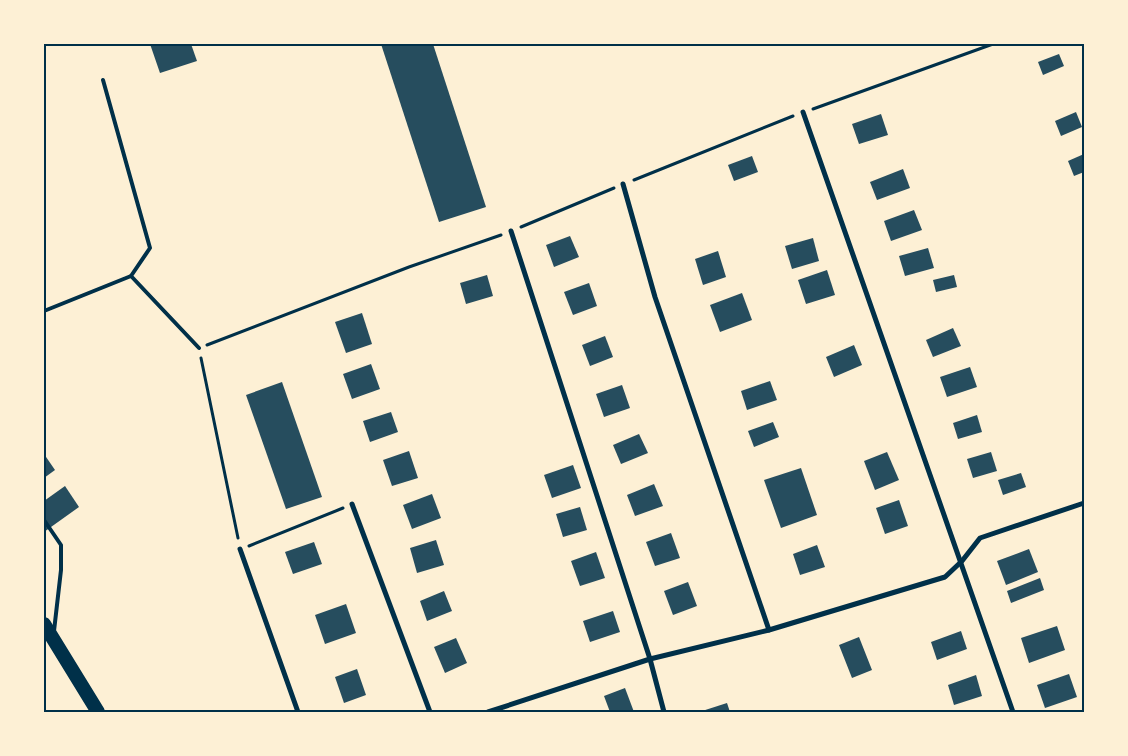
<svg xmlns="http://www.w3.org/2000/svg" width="1128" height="756" viewBox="0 0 1128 756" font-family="Roboto,sans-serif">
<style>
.building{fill:#264d5e}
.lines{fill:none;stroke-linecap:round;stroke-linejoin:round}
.path{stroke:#003049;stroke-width:3}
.service{stroke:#003049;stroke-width:4}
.minor{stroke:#003049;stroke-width:5}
.trunk{stroke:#003049;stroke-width:14}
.neatline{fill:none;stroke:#003049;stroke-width:2}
</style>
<rect width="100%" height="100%" fill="#fdf0d5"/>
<!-- building -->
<g class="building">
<path d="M150 44H191L197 61 160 73Z"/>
<path d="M381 44H433L486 207 439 222Z"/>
<path d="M1059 54 1064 66 1043 75 1038 62Z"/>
<path d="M1076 112 1082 127 1061 136 1055 121Z"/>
<path d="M881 114 888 135 859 144 852 124Z"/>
<path d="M1084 154V172L1074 176 1068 161Z"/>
<path d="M752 156 758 172 734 181 728 165Z"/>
<path d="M903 169 910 188 877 200 870 182Z"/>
<path d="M914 210 922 230 891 241 884 221Z"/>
<path d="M570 236 579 257 554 267 546 245Z"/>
<path d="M813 238 819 261 792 269 785 246Z"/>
<path d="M928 248 934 268 905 276 899 256Z"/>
<path d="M718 251 726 277 703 285 695 259Z"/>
<path d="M827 270 835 295 806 304 798 280Z"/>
<path d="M487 275 493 296 466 304 460 283Z"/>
<path d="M954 275 957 287 936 292 933 280Z"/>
<path d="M589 283 597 306 573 315 564 292Z"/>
<path d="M742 293 752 320 720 332 710 305Z"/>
<path d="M362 313 372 344 346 353 335 322Z"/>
<path d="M953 328 961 346 933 357 926 340Z"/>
<path d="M605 336 613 357 590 366 582 345Z"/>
<path d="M854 345 862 365 834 377 826 357Z"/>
<path d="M371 364 380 389 352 399 343 374Z"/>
<path d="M970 367 977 387 947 397 940 377Z"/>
<path d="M770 381 777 400 747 410 741 391Z"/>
<path d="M282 382 322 497 286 509 246 395Z"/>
<path d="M622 385 630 408 604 417 596 394Z"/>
<path d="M391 412 398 432 370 442 363 421Z"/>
<path d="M977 415 982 432 958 439 953 423Z"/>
<path d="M773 422 779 437 754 447 748 431Z"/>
<path d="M639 434 648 453 621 464 613 445Z"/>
<path d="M409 451 418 478 392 486 383 460Z"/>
<path d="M887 452 899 480 875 490 864 461Z"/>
<path d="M991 452 997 471 973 478 967 459Z"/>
<path d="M44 454 55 470 44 478Z"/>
<path d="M573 465 581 488 552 498 544 475Z"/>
<path d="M801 468 817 515 781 528 764 480Z"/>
<path d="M1021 473 1026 487 1003 495 998 480Z"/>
<path d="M654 484 663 506 635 516 627 495Z"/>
<path d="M65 486 79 507 44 532V501Z"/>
<path d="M432 494 441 518 412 529 403 505Z"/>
<path d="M899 500 908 526 885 534 876 508Z"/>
<path d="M580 507 587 530 563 537 556 514Z"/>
<path d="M671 533 680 558 655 566 646 542Z"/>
<path d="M436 540 444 565 417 573 410 548Z"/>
<path d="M314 542 322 564 293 574 285 552Z"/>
<path d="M817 545 825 567 800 575 793 554Z"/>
<path d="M1029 549 1038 572 1006 585 997 561Z"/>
<path d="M596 552 605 578 580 586 571 561Z"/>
<path d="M1040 578 1044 590 1011 603 1007 591Z"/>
<path d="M688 582 697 606 673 615 664 591Z"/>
<path d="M444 591 452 611 427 621 420 601Z"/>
<path d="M346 604 356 633 325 644 315 615Z"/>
<path d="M613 611 620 632 590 642 583 621Z"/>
<path d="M1057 626 1065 650 1029 663 1021 638Z"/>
<path d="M961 631 967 649 937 660 931 642Z"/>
<path d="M859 637 872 670 852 678 839 645Z"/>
<path d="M456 638 467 663 445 673 434 647Z"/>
<path d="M357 669 366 695 344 703 335 677Z"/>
<path d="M1069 674 1077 697 1045 708 1037 685Z"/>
<path d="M976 675 982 696 954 705 948 685Z"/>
<path d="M625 688 634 712H610L604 696Z"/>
<path d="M727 703 730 712H699Z"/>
</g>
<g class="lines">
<!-- path -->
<g class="path">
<path d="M813 109 993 44"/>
<path d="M634 180 793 116"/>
<path d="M521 227 614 188"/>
<path d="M207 345 409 267 501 235"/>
<path d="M201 358 238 538"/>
<path d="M249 546 343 508"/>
</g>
<!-- service -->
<g class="service">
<path d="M103 80 150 248 131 276 199 348"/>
<path d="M44 311 131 276"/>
<path d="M44 520 61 545V570L54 631"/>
</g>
<!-- minor -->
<g class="minor">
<path d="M803 112 1013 712"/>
<path d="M623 184 655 297 769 630"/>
<path d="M511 231 650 659 664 712"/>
<path d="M352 504 430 712"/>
<path d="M240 549 298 712"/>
<path d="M488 712 650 659 769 630 945 577 962 561 980 538 1084 503"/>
</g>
<!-- trunk -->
<path class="trunk" d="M44 624 98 712"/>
</g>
<!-- border -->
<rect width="1128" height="756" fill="none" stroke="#fdf0d5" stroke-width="90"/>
<rect x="45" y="45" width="1038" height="666" class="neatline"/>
</svg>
